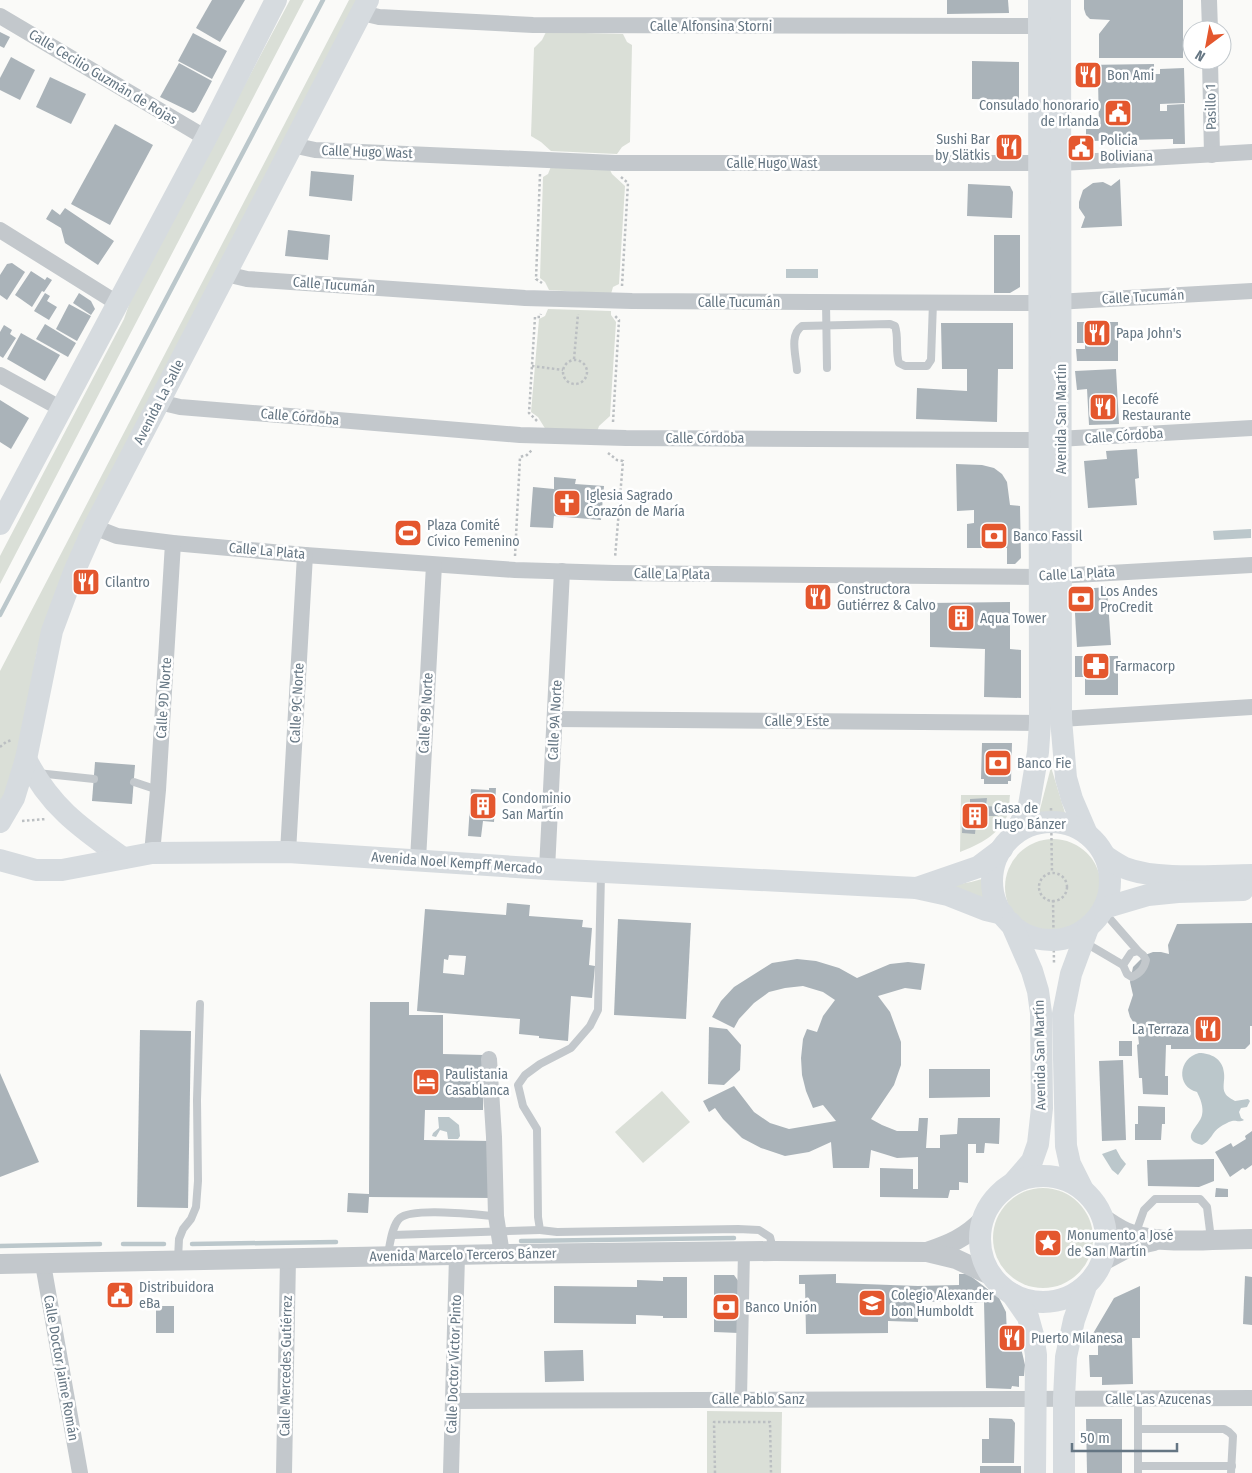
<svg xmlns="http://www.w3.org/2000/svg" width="1252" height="1473" viewBox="0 0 1252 1473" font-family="'Fira Sans Condensed',sans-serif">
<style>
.green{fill:#dadfd7}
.water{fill:#bbc7cb}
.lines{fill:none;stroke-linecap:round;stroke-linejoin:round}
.stream{stroke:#bbc7cb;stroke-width:4.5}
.building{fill:#aab3b9;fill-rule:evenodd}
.path{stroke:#bbbfc2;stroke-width:2.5;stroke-dasharray:2.5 2.5;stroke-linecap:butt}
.service{stroke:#c3c8cc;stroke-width:8}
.pedestrian{stroke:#c3c8cc;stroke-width:12}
.minor{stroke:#c3c8cc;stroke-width:16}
.tertiary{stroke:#c3c8cc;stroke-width:20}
.secondary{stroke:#d6dbdf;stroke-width:22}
.labels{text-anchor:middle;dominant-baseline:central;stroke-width:5;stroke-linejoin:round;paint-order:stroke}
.street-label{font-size:14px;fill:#657683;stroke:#fff}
.poi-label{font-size:14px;fill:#657683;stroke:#fff;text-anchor:start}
</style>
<rect width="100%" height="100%" fill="#fafaf8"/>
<!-- green -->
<g class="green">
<path d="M290 0H304L0 584V556L124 319 132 296Z"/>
<path d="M349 0H359L37 651 20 747 0 812V671Z"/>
<path d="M546 32 623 34 627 42 632 45 630 142 622 147 617 154 551 151 541 142 531 136 534 48 542 40Z"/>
<path d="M552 164 609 168 612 174 625 186 619 284 613 287 611 294 549 290 545 282 540 278 543 177 548 174Z"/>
<path d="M548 309 611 311V315L616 322 610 416 599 426 597 432 546 430 538 417 531 412 539 319 545 316Z"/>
<path d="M1051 767 1065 813H1039Z"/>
<path d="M961 795H1010C1009 801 1010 809 1008 814 998 836 980 844 960 852Z"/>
<circle cx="1053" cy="887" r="48"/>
<path d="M982 879 989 906 942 887 971 882Z"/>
<path d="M662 1091 690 1122 643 1163 615 1132Z"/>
<circle cx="1043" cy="1238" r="50"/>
<path d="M707 1411 782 1412 781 1473H707Z"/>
</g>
<!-- water -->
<g class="water">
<rect x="786" y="269" width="32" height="9"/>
<path d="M1251 529V538L1214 540 1213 531Z"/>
<path d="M1199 1053C1211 1053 1223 1059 1224 1073 1225 1080 1222 1088 1225 1093 1227 1097 1232 1099 1235 1101L1248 1099 1250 1101 1247 1107 1241 1108 1239 1112 1241 1118 1244 1120C1238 1123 1237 1120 1232 1121 1228 1122 1223 1125 1220 1127 1212 1132 1211 1141 1202 1145 1178 1139 1200 1126 1202 1115 1204 1107 1200 1098 1197 1092 1176 1087 1178 1058 1199 1053Z"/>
<path d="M438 1117H449L459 1125 460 1136 458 1139H448L447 1132 440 1130 436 1137 432 1136 433 1133 439 1128Z"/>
<path d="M1116 1149 1121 1158 1126 1164 1118 1175 1112 1170 1102 1154Z"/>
</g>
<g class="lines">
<!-- stream -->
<g class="stream">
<path d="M0 615 323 0"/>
<path d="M521 1241 734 1238"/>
<path d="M123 1244H164"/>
<path d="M192 1244 336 1242"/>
<path d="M0 1246 100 1244"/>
</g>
</g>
<!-- building -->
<g class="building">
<path d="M212 0H245L220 42 196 28Z"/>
<path d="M947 0H1008L1009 13 947 14Z"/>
<path d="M1084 0H1183V58H1099V34L1110 20 1090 19 1086 15 1084 9Z"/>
<path d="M0 32 10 37 4 48 0 46Z"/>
<path d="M193 33 227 51 212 79 178 61Z"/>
<path d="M11 57 35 70 20 100 0 90V78Z"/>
<path d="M972 61 1019 62V100L972 99Z"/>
<path d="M179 63 212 81 196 111 193 113 160 97Z"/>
<path d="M1154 64V74H1160V69L1184 68 1185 103 1160 104V111H1167V105L1184 104 1185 144H1173V139L1090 141V154L1073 155 1072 141H1086V129H1099L1098 79H1084V65Z"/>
<path d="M50 77 86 94 71 124 36 107Z"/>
<path d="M115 124 153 145 110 225 71 204Z"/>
<path d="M311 171 354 175 352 201 309 196Z"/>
<path d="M1120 179 1122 226 1081 228 1085 217 1079 208V202L1083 190 1093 183 1103 182 1111 186Z"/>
<path d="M968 184 1010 186 1013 192 1012 218 967 216Z"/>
<path d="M65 208 114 241 98 265 65 243 61 228 46 219 52 209 60 215Z"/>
<path d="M288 230 330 235 328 260 285 256Z"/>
<path d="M994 235H1020V287L1010 293H994Z"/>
<path d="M12 263 25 272 7 300 0 295V275L7 264Z"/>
<path d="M31 271 45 280 47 277 52 280 44 292 42 291 32 307 15 295Z"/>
<path d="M45 293 50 296 47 301 57 307 49 320 34 311Z"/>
<path d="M79 293 91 301 95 309 91 315 73 303Z"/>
<path d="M69 304 91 316 77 341 56 329Z"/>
<path d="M1077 322H1118V361H1077L1076 349H1085V343H1077Z"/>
<path d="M941 323H1013V369H998L997 422 916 419 917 388 967 391V369H942Z"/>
<path d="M45 324 76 343 68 357 36 339Z"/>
<path d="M4 325 12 330 10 334 16 338 3 358 0 356V332Z"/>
<path d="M21 333 60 355 45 381 7 359Z"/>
<path d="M1116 369 1119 424 1089 425 1087 389 1077 390 1075 371Z"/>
<path d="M0 400 29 418 11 449 0 442Z"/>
<path d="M1137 449 1139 478 1135 479 1137 505 1088 508 1084 461 1107 459 1106 451Z"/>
<path d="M956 464 982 465 994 468 1002 474 1007 482 1010 505 1020 506 1021 558 1015 564H1007V548H967V524L974 523V510L957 511Z"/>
<path d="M554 477 576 479 575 484 604 486 601 520 554 516 553 528 530 527 533 487 554 489Z"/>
<path d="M1107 587 1111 645 1077 647 1074 598 1077 592 1082 589Z"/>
<path d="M1010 602V649L1021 650V698L984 697 985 649 930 647V603Z"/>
<path d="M1075 656H1118V695H1085V677H1075Z"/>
<path d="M982 743H1012L1011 781H1008V784H984V779H981Z"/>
<path d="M95 762 135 765 132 804 92 801Z"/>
<path d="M489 788H496L494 822 483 821 481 837 468 836 471 789 489 790Z"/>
<path d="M987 798 986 806 999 807 998 816H987L986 825 976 824 975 834 962 833 963 808H970V799Z"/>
<path d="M507 903 530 905 529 916 583 920 582 927 592 928 589 965 595 966 592 998 571 996 568 1041 539 1038V1036L519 1034 520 1019 417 1011 425 909 506 915ZM449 955 466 956 464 975 443 973 444 959 448 960Z"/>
<path d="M618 919 691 923 686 1019 614 1015Z"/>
<path d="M1252 923V1026H1250V1044L1245 1049H1171V1045H1166L1165 1076H1168V1095L1143 1094 1142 1078H1139L1137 1045 1139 1044 1138 1035H1136L1135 1025 1130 1017 1128 1010 1133 995 1130 982 1133 967 1145 955 1153 952H1161L1169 954 1168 945 1177 924Z"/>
<path d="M797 959 816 961 839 968 857 978 890 964 908 962 925 964 921 990 905 988 878 996 890 1012 901 1042V1065L894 1085 871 1119 882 1125 897 1131H918L919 1118H928L926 1148H940V1135L957 1134 958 1118H1000L999 1144 985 1143 984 1153H976V1144H968V1183L959 1182V1190H950L948 1198 880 1197V1168L913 1169V1189H918V1157L897 1158 871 1150 869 1168H833L831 1142 809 1152 785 1156 761 1148 742 1138 723 1119 715 1108 709 1112 703 1101 734 1086 754 1112 770 1123 789 1129 836 1121 823 1105 813 1108 806 1091 802 1075 801 1058 803 1039 807 1029 817 1032 823 1016 835 1000 823 992 803 986 785 988 769 992 754 1003 739 1019 734 1028 712 1017 721 1001 734 987 772 963Z"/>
<path d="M370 1002H409V1015H443V1054L484 1055 483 1110H425L424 1140 492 1141 493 1198 369 1197 368 1213 347 1212 348 1193 369 1194Z"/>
<path d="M709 1027 727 1029 741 1045 740 1070 724 1085 708 1084Z"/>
<path d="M140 1030 191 1031 188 1208 137 1207Z"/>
<rect x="1119" y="1041" width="13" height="15"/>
<path d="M1123 1060 1126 1140 1102 1141 1099 1061Z"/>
<path d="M929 1069H990V1097L929 1098Z"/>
<path d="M0 1073 39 1162 0 1177Z"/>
<path d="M1138 1106 1165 1107V1124H1162L1161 1140H1135V1124H1138Z"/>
<path d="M1252 1131V1165L1245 1170 1243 1168 1230 1177 1215 1152 1231 1143 1233 1147 1246 1139 1245 1136Z"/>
<path d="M1214 1159V1181L1199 1187 1148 1186 1147 1160Z"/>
<path d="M1216 1188 1228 1189V1197H1215Z"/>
<path d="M836 1274V1283L918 1286 959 1285V1274H968L999 1298 1006 1312 1007 1335H1018L1025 1365 1024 1376H1019V1387L1012 1386 1011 1389 986 1388 984 1302 969 1303 968 1301 919 1302 918 1322 888 1321V1333L806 1334 805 1284H799V1275Z"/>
<path d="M714 1275H734L739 1282V1333L714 1332Z"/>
<path d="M1245 1276 1252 1277V1325L1243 1324Z"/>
<path d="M663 1277H687V1318H663V1316L636 1315V1324L554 1323V1286L637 1287V1280L663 1281Z"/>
<path d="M1140 1286V1338H1132L1133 1384 1102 1385V1377H1090L1089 1355H1098V1337H1091L1114 1298Z"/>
<rect x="156" y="1306" width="18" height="27"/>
<path d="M583 1350 584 1381 545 1382 544 1351Z"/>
<path d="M989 1418 1012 1419 1015 1423 1014 1463H982V1439H989Z"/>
<path d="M1086 1419H1122V1473H1087Z"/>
<rect x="980" y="1466" width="41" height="7"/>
</g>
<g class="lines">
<!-- path -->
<g class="path">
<path d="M540 174 536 279 542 283"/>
<path d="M621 177 628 183 622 286"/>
<path d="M574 359 578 314"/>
<circle cx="575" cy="372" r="12"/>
<path d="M532 366 563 370"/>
<path d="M537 421 529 413 535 317H540L541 314"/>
<path d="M613 422 619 320 614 315"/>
<path d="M608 453 617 460 623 461 615 558"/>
<path d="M515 556 520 457 527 455 532 450"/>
<path d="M0 747 6 742 12 740"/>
<path d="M1051 808 1052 873"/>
<path d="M22 821 46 819"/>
<circle cx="1053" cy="887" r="14"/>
<path d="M1053 900 1054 963"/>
<path d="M715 1473 714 1422H770L771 1473"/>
</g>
<!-- service -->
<g class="service">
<path d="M826 302 827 368"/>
<path d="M797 370C796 355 789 335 802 326L890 324 895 326C899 337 895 351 899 363L905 366H927L931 360 933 302"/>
<path d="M37 773 94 779"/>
<path d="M134 782 158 790"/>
<path d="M601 874 598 1010 590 1026 571 1048 540 1064 525 1075 518 1085 523 1106 537 1129 538 1217 540 1230 557 1232 738 1229 759 1230 770 1237 773 1249"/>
<path d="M1103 911 1138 951"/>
<path d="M1084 942 1123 965"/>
<path d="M1138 951 1143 955 1146 960C1144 969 1140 973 1132 977L1127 974 1123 965 1131 953Z"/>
<path d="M393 1235 540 1230"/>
<path d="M1135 1235 1144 1210 1155 1199H1200L1207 1207 1211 1239"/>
<path d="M388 1254C390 1244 392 1225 400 1218 413 1207 477 1215 496 1216"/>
<path d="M178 1259 179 1239 183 1229 191 1219 196 1207 198 1181 197 1100 200 1004"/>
<path d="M1138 1429V1399"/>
<path d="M1139 1466H1232"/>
<path d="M1138 1473V1429H1224L1229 1432 1233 1436 1231 1473"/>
</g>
<!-- pedestrian -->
<path class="pedestrian" d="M741 1399 744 1251"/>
<!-- minor -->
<g class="minor">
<path d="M1209 0 1210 30"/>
<path d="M362 13 379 17 533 25 1049 26"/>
<path d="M0 16 206 138"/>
<path d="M1210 60 1212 155"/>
<path d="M292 145 315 150 615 163H1062L1252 152"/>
<path d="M0 230 117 303"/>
<path d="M226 274 247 279 525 298 632 301 1038 303 1252 291"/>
<path d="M0 375 60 408"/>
<path d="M159 402 180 407 520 435 626 438 1040 440 1252 428"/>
<path d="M94 527 117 536 173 543 305 555 515 570 614 573 1039 577 1252 565"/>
<path d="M555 719 1040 723"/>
<path d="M1061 719 1252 707"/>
<path d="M288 852 305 555"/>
<path d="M152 853 158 790 173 543"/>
<path d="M418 860 434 565"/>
<path d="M547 869 562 571"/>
<path d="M489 1059 494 1137 496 1216 502 1254"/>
<path d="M43 1264 80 1473"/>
<path d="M453 1401 1252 1398"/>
<path d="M284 1473 288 1259"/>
<path d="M451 1473 457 1256"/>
</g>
<!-- tertiary -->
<g class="tertiary">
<path d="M1104 1219C1113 1225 1121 1231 1131 1234 1163 1245 1217 1239 1252 1239"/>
<path d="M927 1252C950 1244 965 1238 983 1220"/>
<path d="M1103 1261 1131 1246 1154 1241"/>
<path d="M0 1264 502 1254 774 1251 927 1252 956 1259 988 1274"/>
</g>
<!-- secondary -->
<g class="secondary">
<path d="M1060 0 1061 719 1066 778 1072 799 1087 834"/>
<path d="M0 524 206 138 276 0"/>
<path d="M26 759C50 807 81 828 123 858"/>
<path d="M0 822 14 798 26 759 52 631 74 572 94 527 368 0"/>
<circle cx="1051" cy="881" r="59"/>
<path d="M1015 834 1029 805 1038 752 1040 723 1039 0"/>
<path d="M1105 856C1111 860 1118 865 1125 868 1158 881 1216 875 1252 875"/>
<path d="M0 860 36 870H62L152 853 288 852 547 869 916 888 948 895 986 910 1003 914"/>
<path d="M917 888 978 867 1002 849"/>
<path d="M1104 908 1148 895 1178 892 1243 890"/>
<path d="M1011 923 1032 971 1038 991 1041 1013 1042 1108 1038 1144 1032 1161 1013 1183"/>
<circle cx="1043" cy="1239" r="63"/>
<path d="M1083 1190 1070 1164 1066 1146 1063 1014 1071 974 1088 928"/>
<path d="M1012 1294 1028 1317 1033 1335 1036 1355 1035 1473"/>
<path d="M1064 1473V1398L1066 1357 1074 1320 1085 1289"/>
</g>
</g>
<!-- icons -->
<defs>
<symbol id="restaurant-square" viewBox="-11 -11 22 22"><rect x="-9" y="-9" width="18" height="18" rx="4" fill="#e4572e" stroke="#fff"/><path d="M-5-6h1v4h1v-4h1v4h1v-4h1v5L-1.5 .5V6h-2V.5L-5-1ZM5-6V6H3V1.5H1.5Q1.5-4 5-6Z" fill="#fff"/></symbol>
<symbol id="civic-square" viewBox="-11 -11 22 22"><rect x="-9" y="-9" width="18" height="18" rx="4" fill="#e4572e" stroke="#fff"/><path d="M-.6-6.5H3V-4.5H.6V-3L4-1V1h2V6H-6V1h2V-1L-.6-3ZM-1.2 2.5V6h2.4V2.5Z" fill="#fff"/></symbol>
<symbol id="church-square" viewBox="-11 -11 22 22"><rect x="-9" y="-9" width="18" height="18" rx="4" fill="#e4572e" stroke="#fff"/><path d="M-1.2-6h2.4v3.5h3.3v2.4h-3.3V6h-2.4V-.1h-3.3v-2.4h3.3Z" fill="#fff"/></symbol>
<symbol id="stadium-square" viewBox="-11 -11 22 22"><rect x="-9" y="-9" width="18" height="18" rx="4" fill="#e4572e" stroke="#fff"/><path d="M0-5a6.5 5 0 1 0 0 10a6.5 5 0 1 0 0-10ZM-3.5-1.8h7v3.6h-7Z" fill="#fff"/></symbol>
<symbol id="bank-square" viewBox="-11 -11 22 22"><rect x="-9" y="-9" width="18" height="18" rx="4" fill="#e4572e" stroke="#fff"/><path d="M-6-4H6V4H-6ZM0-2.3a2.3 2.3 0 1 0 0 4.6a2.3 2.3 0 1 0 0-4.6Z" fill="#fff"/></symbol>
<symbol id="building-square" viewBox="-11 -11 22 22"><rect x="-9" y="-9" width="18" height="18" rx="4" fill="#e4572e" stroke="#fff"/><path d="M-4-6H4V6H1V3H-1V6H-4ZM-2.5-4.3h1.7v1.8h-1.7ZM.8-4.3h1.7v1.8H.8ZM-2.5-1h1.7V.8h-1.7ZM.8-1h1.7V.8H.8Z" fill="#fff"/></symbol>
<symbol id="pharmacy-square" viewBox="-11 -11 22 22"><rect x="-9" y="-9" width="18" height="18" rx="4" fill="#e4572e" stroke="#fff"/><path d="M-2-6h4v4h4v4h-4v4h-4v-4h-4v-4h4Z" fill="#fff"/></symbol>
<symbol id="hotel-square" viewBox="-11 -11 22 22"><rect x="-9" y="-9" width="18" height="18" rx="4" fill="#e4572e" stroke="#fff"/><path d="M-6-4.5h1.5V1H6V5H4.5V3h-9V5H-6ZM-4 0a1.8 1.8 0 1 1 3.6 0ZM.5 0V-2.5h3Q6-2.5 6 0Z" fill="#fff"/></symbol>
<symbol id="sight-square" viewBox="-11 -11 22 22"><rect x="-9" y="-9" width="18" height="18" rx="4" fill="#e4572e" stroke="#fff"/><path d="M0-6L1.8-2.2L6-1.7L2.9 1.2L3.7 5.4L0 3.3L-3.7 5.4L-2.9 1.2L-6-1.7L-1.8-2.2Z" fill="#fff"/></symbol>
<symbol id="school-square" viewBox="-11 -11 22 22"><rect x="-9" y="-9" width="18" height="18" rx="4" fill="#e4572e" stroke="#fff"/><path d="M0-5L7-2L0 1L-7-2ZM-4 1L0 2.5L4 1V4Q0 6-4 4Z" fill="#fff"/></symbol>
</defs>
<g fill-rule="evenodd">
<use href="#restaurant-square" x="1072" y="59" width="32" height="32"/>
<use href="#civic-square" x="1102" y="97" width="32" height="32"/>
<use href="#restaurant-square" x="993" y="131" width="32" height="32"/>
<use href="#civic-square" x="1065" y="132" width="32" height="32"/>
<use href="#restaurant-square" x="1081" y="317" width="32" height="32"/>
<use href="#restaurant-square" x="1087" y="391" width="32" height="32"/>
<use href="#church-square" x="551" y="487" width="32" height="32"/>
<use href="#stadium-square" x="392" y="517" width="32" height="32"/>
<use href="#bank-square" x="978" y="520" width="32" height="32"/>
<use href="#restaurant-square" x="70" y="566" width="32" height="32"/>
<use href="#restaurant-square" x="802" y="581" width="32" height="32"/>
<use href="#bank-square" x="1065" y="583" width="32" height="32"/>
<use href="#building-square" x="945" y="602" width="32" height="32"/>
<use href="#pharmacy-square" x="1080" y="650" width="32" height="32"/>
<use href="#bank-square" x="982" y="747" width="32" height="32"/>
<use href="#building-square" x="467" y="790" width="32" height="32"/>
<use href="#building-square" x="959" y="800" width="32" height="32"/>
<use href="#restaurant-square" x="1192" y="1013" width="32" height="32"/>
<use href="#hotel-square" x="410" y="1066" width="32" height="32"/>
<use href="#sight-square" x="1032" y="1227" width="32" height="32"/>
<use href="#civic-square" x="104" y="1279" width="32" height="32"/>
<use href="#school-square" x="856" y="1287" width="32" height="32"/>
<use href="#bank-square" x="710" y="1291" width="32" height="32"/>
<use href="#restaurant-square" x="996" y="1322" width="32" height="32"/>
</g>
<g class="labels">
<!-- street labels -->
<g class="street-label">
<text x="711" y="26">Calle Alfonsina Storni</text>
<text transform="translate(103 77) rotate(31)">Calle Cecilio Guzmán de Rojas</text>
<text transform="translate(1211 107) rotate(-91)">Pasillo 1</text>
<text transform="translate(367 152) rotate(2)">Calle Hugo Wast</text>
<text x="772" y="163">Calle Hugo Wast</text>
<text transform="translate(334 285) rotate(4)">Calle Tucumán</text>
<text transform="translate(1143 297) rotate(-3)">Calle Tucumán</text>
<text x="739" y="302">Calle Tucumán</text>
<text transform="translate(159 402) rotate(-63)">Avenida La Salle</text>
<text transform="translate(300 417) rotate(5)">Calle Córdoba</text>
<text transform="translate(1061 419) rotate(-90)">Avenida San Martín</text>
<text transform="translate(1124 436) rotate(-4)">Calle Córdoba</text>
<text x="705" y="438">Calle Córdoba</text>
<text transform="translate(267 551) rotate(5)">Calle La Plata</text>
<text transform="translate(672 574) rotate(1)">Calle La Plata</text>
<text transform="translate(1077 574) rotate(-3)">Calle La Plata</text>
<text transform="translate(164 698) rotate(-86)">Calle 9D Norte</text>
<text transform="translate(297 703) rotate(-87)">Calle 9C Norte</text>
<text transform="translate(426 713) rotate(-87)">Calle 9B Norte</text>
<text transform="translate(555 720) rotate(-87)">Calle 9A Norte</text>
<text x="797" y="721">Calle 9 Este</text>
<text transform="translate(457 863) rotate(4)">Avenida Noel Kempff Mercado</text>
<text transform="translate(1040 1055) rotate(-91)">Avenida San Martín</text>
<text transform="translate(463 1255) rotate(-1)">Avenida Marcelo Terceros Bánzer</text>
<text transform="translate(454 1364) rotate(-88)">Calle Doctor Víctor Pinto</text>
<text transform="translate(286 1366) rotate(-89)">Calle Mercedes Gutiérrez</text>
<text transform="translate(61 1368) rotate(80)">Calle Doctor Jaime Román</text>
<text x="758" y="1399">Calle Pablo Sanz</text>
<text x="1158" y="1399">Calle Las Azucenas</text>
</g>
<!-- poi labels -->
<g class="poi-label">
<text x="1107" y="75">Bon Ami</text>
<text x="1099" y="105" text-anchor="end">Consulado honorario<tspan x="1099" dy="16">de Irlanda</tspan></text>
<text x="990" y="139" text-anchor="end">Sushi Bar<tspan x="990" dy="16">by Slätkis</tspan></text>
<text x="1100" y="140">Policia<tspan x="1100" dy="16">Boliviana</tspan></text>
<text x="1116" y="333">Papa John's</text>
<text x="1122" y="399">Lecofé<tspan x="1122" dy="16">Restaurante</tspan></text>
<text x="586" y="495">Iglesia Sagrado<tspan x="586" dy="16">Corazón de María</tspan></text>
<text x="427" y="525">Plaza Comité<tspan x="427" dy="16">Cívico Femenino</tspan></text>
<text x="1013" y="536">Banco Fassil</text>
<text x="105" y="582">Cilantro</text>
<text x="837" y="589">Constructora<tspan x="837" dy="16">Gutiérrez &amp; Calvo</tspan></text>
<text x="1100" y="591">Los Andes<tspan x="1100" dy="16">ProCredit</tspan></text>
<text x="980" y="618">Aqua Tower</text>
<text x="1115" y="666">Farmacorp</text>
<text x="1017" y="763">Banco Fie</text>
<text x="502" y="798">Condominio<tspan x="502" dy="16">San Martín</tspan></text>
<text x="994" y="808">Casa de<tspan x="994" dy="16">Hugo Bánzer</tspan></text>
<text x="1189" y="1029" text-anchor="end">La Terraza</text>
<text x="445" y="1074">Paulistania<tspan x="445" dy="16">Casablanca</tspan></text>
<text x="1067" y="1235">Monumento a José<tspan x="1067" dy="16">de San Martín</tspan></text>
<text x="139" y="1287">Distribuidora<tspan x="139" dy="16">eBa</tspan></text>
<text x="891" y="1295">Colegio Alexander<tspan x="891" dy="16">bon Humboldt</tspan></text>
<text x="745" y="1307">Banco Unión</text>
<text x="1031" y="1338">Puerto Milanesa</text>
</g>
</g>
<!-- north arrow -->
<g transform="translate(1207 45) rotate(212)"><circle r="24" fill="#ffffff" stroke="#c1c8cd"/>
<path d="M0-4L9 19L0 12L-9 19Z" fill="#e4572e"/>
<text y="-8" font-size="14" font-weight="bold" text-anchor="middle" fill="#657683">N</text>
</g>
<!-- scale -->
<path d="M1072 1443v8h105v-8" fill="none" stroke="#657683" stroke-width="2.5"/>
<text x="1080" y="1443" font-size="15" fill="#657683" stroke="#ffffff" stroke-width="4" paint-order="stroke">50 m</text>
</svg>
